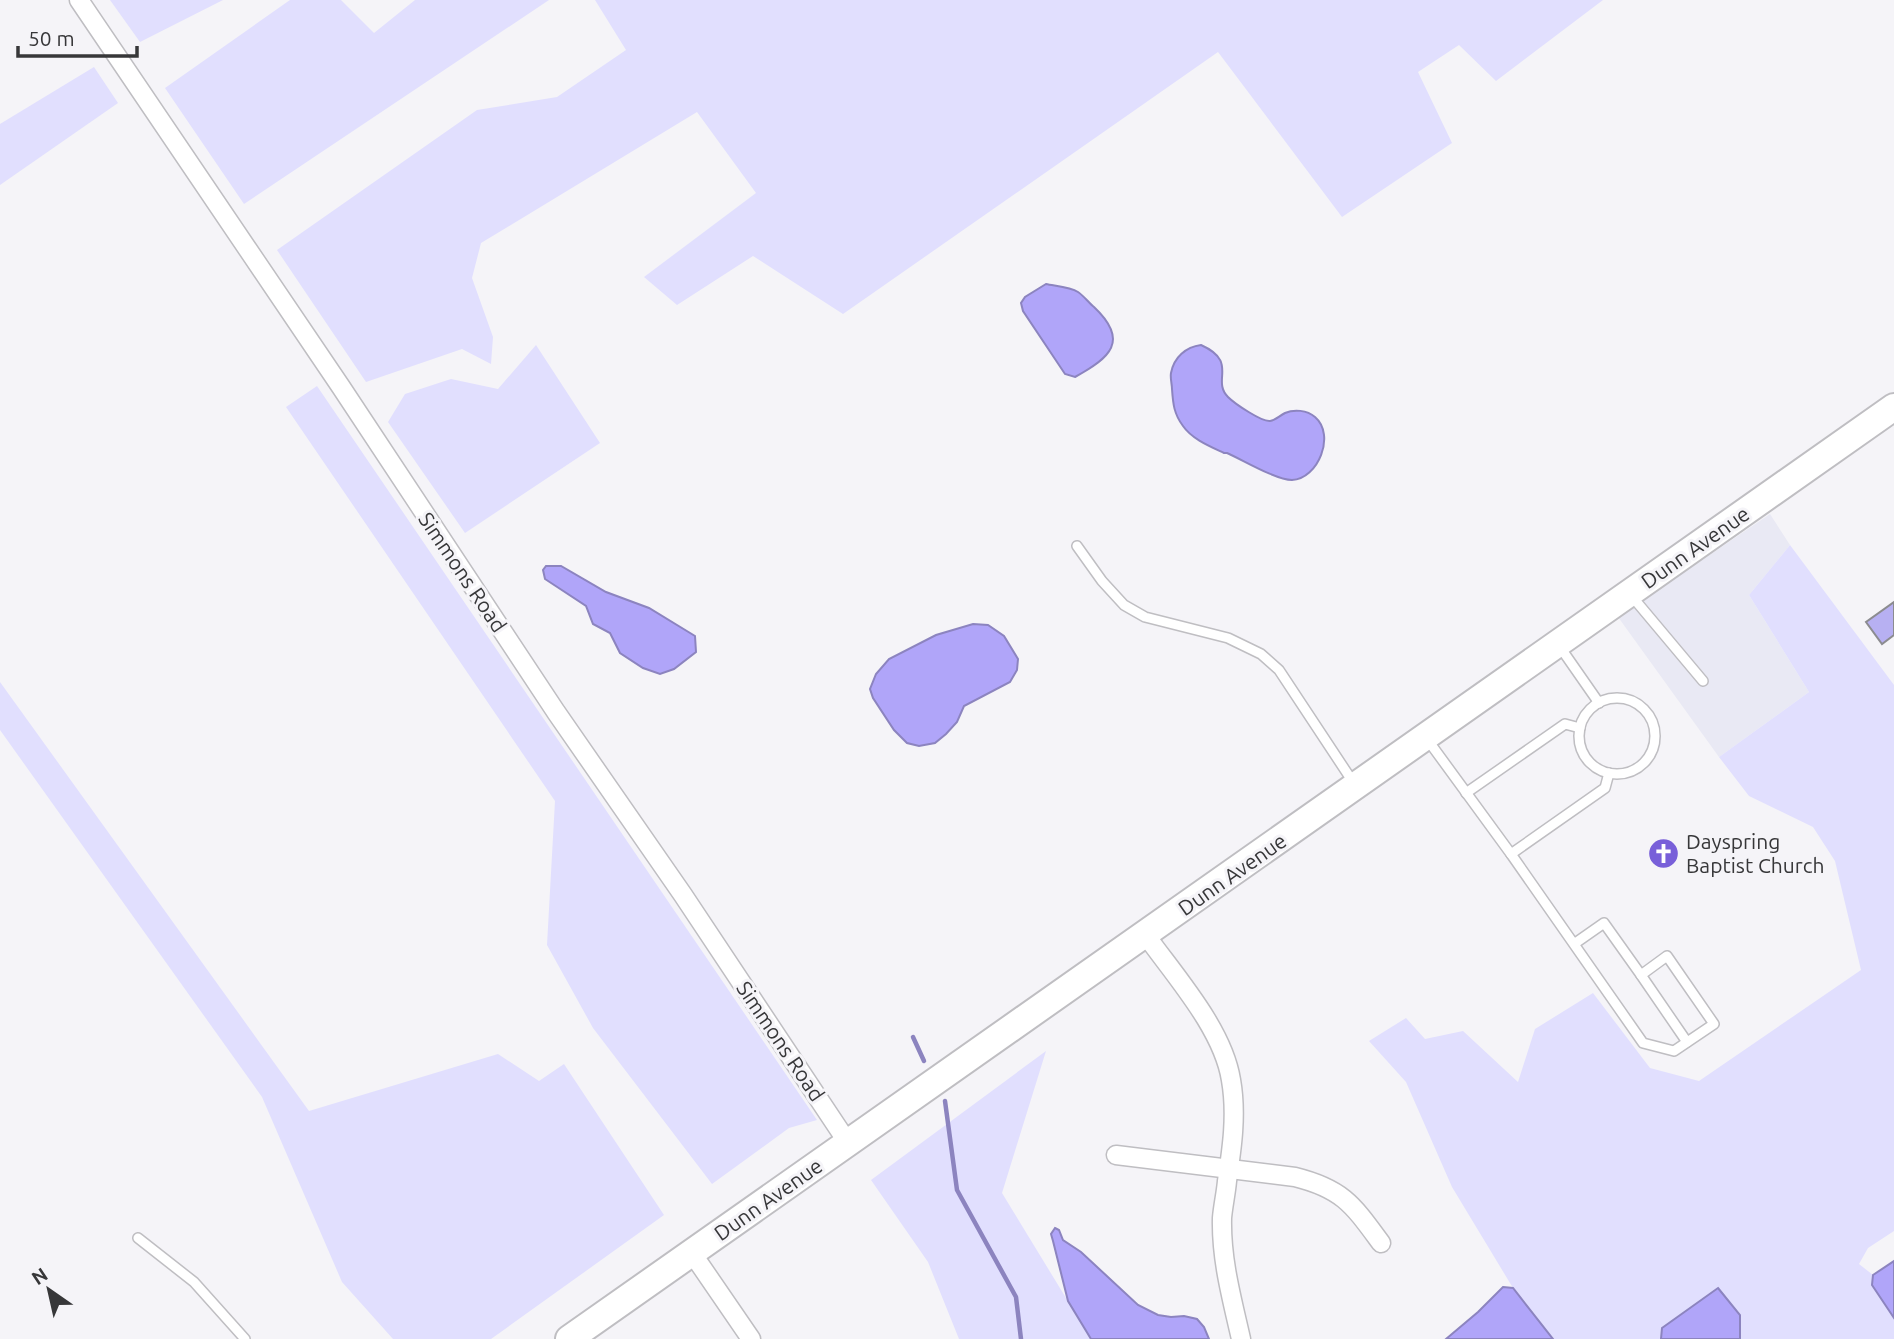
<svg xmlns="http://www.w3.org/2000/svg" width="1894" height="1339" viewBox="0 0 1894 1339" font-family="Ubuntu,sans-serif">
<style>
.built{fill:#e9e9f4}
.green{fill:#e1dffe}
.water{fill:#b0a5f9;stroke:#8c84bf;stroke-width:2}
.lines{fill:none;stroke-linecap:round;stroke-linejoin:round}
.stream{stroke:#8c84bf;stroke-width:4.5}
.building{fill:#b7b0f2;stroke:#8c8c90;stroke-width:2}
.lane-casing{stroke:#bfbec2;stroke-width:12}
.street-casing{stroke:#bfbec2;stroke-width:21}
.secondary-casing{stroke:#bfbec2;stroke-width:30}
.lane{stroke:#fff;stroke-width:9}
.street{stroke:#fff;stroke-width:18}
.secondary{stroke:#fff;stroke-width:26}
.labels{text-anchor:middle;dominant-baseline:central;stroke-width:6;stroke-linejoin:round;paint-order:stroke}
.street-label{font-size:21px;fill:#373739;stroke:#f5f4f8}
.poi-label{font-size:21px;fill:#373739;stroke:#f5f4f8;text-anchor:start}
</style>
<rect width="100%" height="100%" fill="#f5f4f8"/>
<!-- built -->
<path class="built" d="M1770 514 1790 545 1749 595 1809 692 1719 757 1618 617Z"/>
<!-- green -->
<g class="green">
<path d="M110 0H223L140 42Z"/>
<path d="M290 0H341L374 33 415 0H549L244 204 165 88Z"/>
<path d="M595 0H1603L1496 81 1459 45 1418 72 1452 143 1342 217 1218 52 843 314 753 256 677 305 644 277 756 193 697 112 481 243 472 278 493 337 491 364 462 349 366 382 277 250 477 110 557 97 626 50Z"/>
<path d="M94 67 118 103 0 185V124Z"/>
<path d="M536 345 600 443 465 533 388 422 405 394 451 379 498 389Z"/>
<path d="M317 386 817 1120 789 1128 712 1184 593 1028 547 945 555 801 286 407Z"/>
<path d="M1790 545 1894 685V1231L1868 1248 1859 1264 1873 1275 1872 1285 1894 1318V1339H1740V1315L1662 1328 1661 1339H1553L1513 1288 1452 1187 1406 1082 1369 1041 1406 1018 1425 1039 1463 1031 1518 1082 1535 1029 1593 993 1650 1068 1699 1081 1861 970 1835 861 1813 827 1749 796 1719 757 1809 692 1749 595Z"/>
<path d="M0 682 309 1111 498 1054 539 1081 564 1064 664 1215 491 1339H393L342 1282 262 1097 0 730Z"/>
<path d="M1046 1051 1002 1193 1091 1339H959L928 1262 871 1180Z"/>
</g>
<!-- water -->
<g class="water">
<path d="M1046 284C1055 286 1070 287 1078 292 1084 296 1089 303 1094 307 1130 341 1110 358 1075 377L1065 374 1023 311 1021 303 1025 297Z"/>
<path d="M1201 345C1239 362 1211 380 1228 397 1235 404 1262 422 1270 421 1276 420 1279 416 1285 413 1294 409 1307 410 1315 417 1336 435 1318 479 1292 480 1276 480 1243 460 1227 453H1224C1209 446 1192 439 1183 426 1174 414 1173 404 1172 389 1172 384 1170 378 1171 373 1174 357 1186 347 1201 345Z"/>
<path d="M546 566H561L606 592 649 608 695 636 696 652 674 669 660 674 643 668 620 653 610 633 593 624 586 606 545 579 543 570Z"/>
<path d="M973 624 988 625 1004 636 1018 659 1017 670 1010 682 964 706 957 722 946 734 935 743 919 746 907 743 894 730 873 698 870 689 876 674 889 659 936 635Z"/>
<path d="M1055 1228 1059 1230 1063 1240 1081 1252 1138 1305 1158 1315 1171 1317 1184 1316 1197 1319 1204 1327 1209 1339H1091L1068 1301 1053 1241 1051 1234Z"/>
<path d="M1894 1261V1318L1872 1285 1873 1275Z"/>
<path d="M1503 1287 1513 1288 1553 1339H1446L1478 1312Z"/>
<path d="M1718 1288 1740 1315V1339H1661L1662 1328Z"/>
</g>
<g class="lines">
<!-- stream -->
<g class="stream">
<path d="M913 1037 924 1061"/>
<path d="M945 1101 957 1190 1016 1297 1021 1339"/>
</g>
</g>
<!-- building -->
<path class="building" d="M1894 602V635L1882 644 1866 622Z"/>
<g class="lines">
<defs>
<g id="lane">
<path d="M1077 546 1102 581 1124 605 1145 617 1228 638 1261 654 1279 670 1355 785"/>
<path d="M1630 594 1703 681"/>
<path d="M1560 647 1599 703"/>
<circle cx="1617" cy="736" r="38"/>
<path d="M1427 739 1511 854 1605 788 1609 773"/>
<path d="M1466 793 1565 724 1580 728"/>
<path d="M1511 854 1643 1043 1674 1051 1714 1024 1667 956 1641 975 1604 923 1574 944"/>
<path d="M1641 975 1687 1042"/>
<path d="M138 1238 194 1282 245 1339"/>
</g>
<g id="street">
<path d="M79 0 341 387 556 712 683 895 848 1143"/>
<path d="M1145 934C1175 976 1223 1029 1231 1080 1237 1114 1232 1148 1227 1181 1226 1193 1223 1206 1222 1218 1221 1260 1232 1299 1241 1339"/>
<path d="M1116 1155 1295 1177C1343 1189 1353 1205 1381 1243"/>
<path d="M692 1253 751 1339"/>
</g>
<path id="secondary" d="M569 1339 1894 407"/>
</defs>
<!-- lane casing -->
<use href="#lane" class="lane-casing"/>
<!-- street casing -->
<use href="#street" class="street-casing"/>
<!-- secondary casing -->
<use href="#secondary" class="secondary-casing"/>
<!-- lane -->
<use href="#lane" class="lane"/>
<!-- street -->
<use href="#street" class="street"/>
<!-- secondary -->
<use href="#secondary" class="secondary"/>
</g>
<!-- icons -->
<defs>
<symbol id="church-disc" viewBox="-11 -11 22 22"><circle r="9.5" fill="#785fd9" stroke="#f5f4f8"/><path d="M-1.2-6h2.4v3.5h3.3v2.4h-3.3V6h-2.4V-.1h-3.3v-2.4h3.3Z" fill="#fff"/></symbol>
</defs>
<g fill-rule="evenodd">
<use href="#church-disc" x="1646" y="836" width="35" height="35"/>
</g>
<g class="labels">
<!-- street labels -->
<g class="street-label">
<text transform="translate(1695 547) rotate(-35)">Dunn Avenue</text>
<text transform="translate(463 572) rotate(56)">Simmons Road</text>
<text transform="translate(1232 874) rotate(-35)">Dunn Avenue</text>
<text transform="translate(781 1041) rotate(56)">Simmons Road</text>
<text transform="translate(768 1199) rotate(-35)">Dunn Avenue</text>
</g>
<!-- poi labels -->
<g class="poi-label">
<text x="1686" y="841">Dayspring<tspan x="1686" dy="24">Baptist Church</tspan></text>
</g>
</g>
<!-- north arrow -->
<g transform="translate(49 1290) rotate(326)" stroke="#f5f4f8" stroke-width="5" paint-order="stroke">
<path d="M0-5L12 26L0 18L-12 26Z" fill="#373739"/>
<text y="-10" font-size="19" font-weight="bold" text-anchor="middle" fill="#373739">N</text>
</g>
<!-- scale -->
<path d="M18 46v10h119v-10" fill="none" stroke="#373739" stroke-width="3.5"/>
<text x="28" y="46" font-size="21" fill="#373739" stroke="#f5f4f8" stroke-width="5" paint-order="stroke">50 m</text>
</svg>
